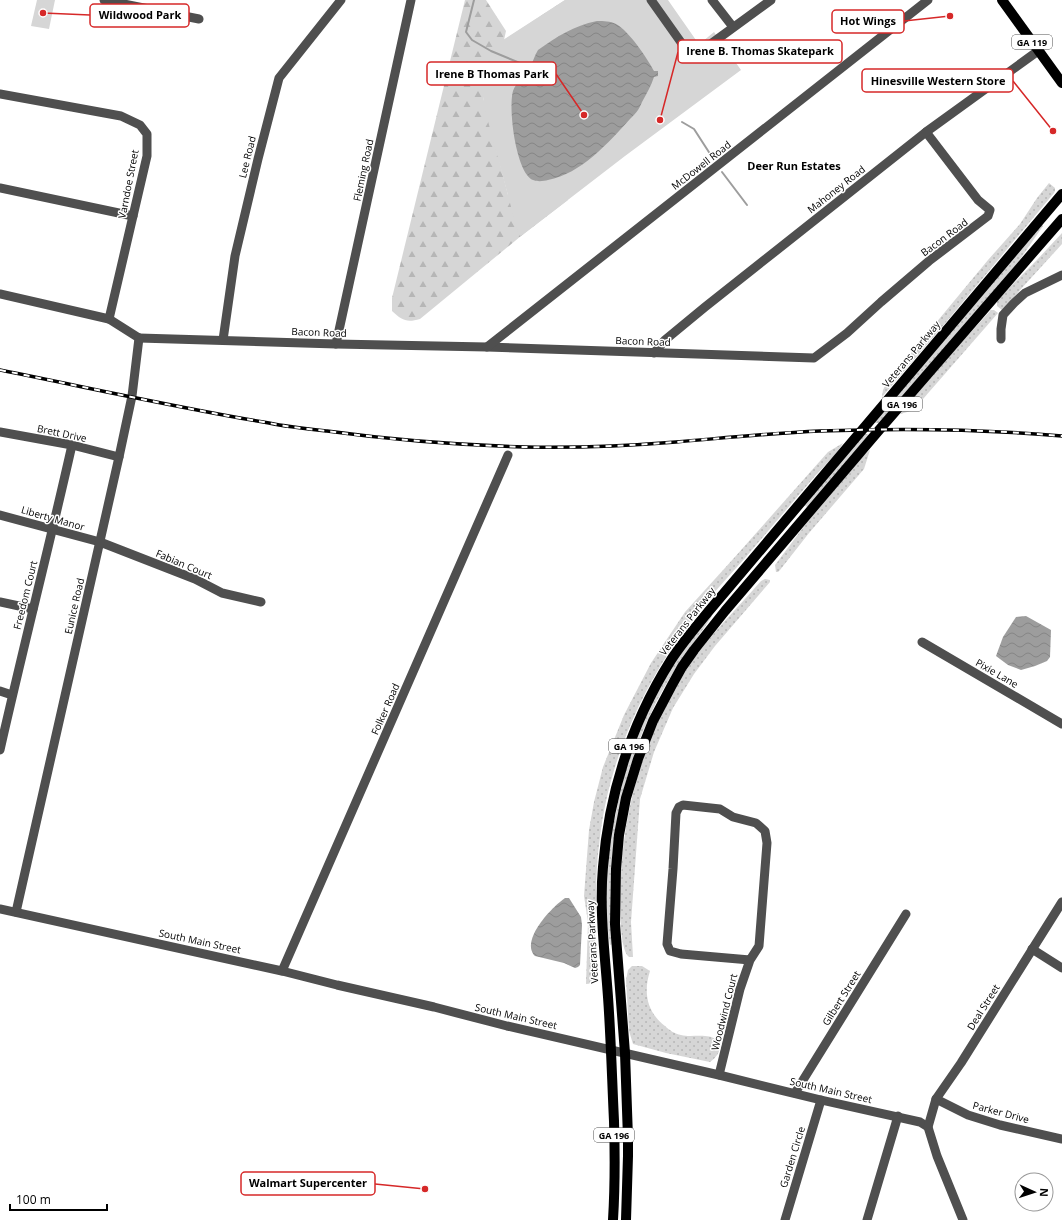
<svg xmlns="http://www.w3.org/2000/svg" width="1062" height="1220" viewBox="0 0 1062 1220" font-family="'Open Sans',sans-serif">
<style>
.grass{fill:url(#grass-dots)}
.forest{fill:url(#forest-firs)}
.park{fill:#d6d6d6}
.water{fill:url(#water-waves)}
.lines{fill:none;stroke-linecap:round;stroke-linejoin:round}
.stream{stroke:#9d9d9d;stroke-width:2}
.minor{stroke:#4f4f4f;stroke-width:9}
.major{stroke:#000;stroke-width:10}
.rail-casing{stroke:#000;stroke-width:3.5}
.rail{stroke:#fff;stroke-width:2;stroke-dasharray:6;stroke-linecap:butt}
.labels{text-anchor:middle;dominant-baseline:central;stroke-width:3;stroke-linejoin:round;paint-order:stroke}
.shield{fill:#fff;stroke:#4c4c4c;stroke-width:1}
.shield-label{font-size:9px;font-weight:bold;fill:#000}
.street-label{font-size:10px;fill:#000;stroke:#fff}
.neighbourhood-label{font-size:11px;font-weight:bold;fill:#000;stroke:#fff}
.leader{fill:none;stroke:#d62828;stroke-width:1.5}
.callout-dot{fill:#d62828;stroke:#fff;stroke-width:1.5}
.callout{fill:#fff;stroke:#d62828;stroke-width:1.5}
.callout-label{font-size:11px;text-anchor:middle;font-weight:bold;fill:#000}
</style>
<defs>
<pattern id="grass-dots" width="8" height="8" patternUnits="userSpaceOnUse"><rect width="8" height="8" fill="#d6d6d6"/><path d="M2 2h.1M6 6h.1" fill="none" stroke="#b6b6b6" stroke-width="1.8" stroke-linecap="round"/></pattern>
<pattern id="forest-firs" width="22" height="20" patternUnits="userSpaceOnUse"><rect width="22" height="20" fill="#d6d6d6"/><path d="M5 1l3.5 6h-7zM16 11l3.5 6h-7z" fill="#b6b6b6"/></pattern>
<pattern id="water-waves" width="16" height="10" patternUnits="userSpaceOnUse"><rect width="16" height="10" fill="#9d9d9d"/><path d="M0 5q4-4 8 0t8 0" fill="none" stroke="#858585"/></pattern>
</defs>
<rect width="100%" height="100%" fill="#fff"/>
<!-- grass -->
<g class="grass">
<path d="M1049 183 1055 188V191L1054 193 942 327 882 397 883 390 887 382 988 260 1020 224 1037 198Z"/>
<path d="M1041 224 1043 226 1014 268 879 423H875V422Z"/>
<path d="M1062 233V244L1002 310 997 306V301L1010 287 1036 261Z"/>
<path d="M991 310H994L998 313 916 407 911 411 900 414 949 356Z"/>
<path d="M864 434H867L869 435 808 507 805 506 817 489Z"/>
<path d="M843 443C838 453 823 467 815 476 792 503 769 530 746 557 719 587 690 618 669 652 633 708 608 771 600 837 597 857 596 878 596 898 595 923 594 949 597 974 596 981 593 984 586 984L588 922 584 896 589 830 594 802 603 767 624 715 651 663 685 612 734 558 828 452Z"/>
<path d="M870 450 864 469 809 533 780 570 778 572H776L775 565 805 525 862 457Z"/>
<path d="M765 579 770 580V582L715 646 694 674 673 708 654 752 640 799 631 922 633 957H629C620 950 620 910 620 898 621 822 638 753 676 687 684 674 691 661 701 649 720 625 741 604 761 581Z"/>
<path d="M710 615 712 616C698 638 681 659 668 681 634 738 614 809 611 875 610 898 611 921 613 944L610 945 606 917V896L610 840 627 762 650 707 677 658Z"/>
<path d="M632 966H642L650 971C643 993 647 1012 665 1026 669 1030 675 1034 681 1035 689 1037 698 1035 705 1036 711 1036 715 1039 720 1041 721 1051 717 1057 710 1062L666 1053 633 1044 629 1031 626 980 628 970Z"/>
</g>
<!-- forest -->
<path class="forest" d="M465 0H486L506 31 504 40 565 0H585L483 97 508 195 568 200 521 236 420 319C406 323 402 320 392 311V298Z"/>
<!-- park -->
<g class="park">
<path d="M37 0H55L49 29 31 26Z"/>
<path d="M565 0H668L698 43 702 42 714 32 741 70 625 156 521 236 519 235 517 229 485 110 483 97V89L486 78 503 40Z"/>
</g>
<!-- water -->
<g class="water">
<path d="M597 21C604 21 610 21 616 24 629 31 647 58 654 71H658V76L654 77C651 86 647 93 642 102 641 104 640 107 638 110 636 113 633 116 630 119 609 142 581 174 548 180 544 181 538 182 533 180 516 173 508 108 513 91 516 82 525 77 529 69 533 63 534 56 538 50 558 36 573 26 597 21Z"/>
<path d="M1026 616 1051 630 1050 657 1047 661 1035 666 1021 670 1008 665 996 656 1003 637 1016 617Z"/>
<path d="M565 898H569L581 917 582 925 580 965 578 967 575 968 564 963 535 956C520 940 552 907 565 898Z"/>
</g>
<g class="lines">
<!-- stream -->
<g class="stream">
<path d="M474 0 466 32 472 40 491 51 532 68"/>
<path d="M682 122 694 129 714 160"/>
<path d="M722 172 747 205"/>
</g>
<!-- minor -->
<g class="minor">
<path d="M104 0 199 19"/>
<path d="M651 0 690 55 693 56 697 54 771 0"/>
<path d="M712 0 733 27"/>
<path d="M0 94 121 116 140 125 147 134V156L109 319"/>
<path d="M0 188 133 216"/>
<path d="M0 294 109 319 139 338"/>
<path d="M139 338 336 344 487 347 814 358 847 333 881 302 929 261 988 216 990 210 978 200 926 132"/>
<path d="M1001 339V329L1003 315 1014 303 1025 293 1062 275"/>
<path d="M223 340 235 256 258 159 279 78 341 0"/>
<path d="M336 344 411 0"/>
<path d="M487 347 928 0"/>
<path d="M654 353 665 340 705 307 926 132 1038 51"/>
<path d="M0 432 72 445 119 457"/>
<path d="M0 515 100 542 195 579 222 593 261 602"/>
<path d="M0 602 33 609"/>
<path d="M922 642 1062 724"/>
<path d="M0 691 12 695"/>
<path d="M0 750C23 648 49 547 72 445"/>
<path d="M0 909 282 971 337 985 434 1007 507 1026 719 1075 821 1100 920 1122 928 1127 937 1156 963 1220"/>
<path d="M16 912 119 457 132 396 139 338"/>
<path d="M1032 949 1062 968"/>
<path d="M282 971 508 455"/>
<path d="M719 1075 740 989 750 960 759 946 767 843 765 831 756 823 733 817 720 809 683 805 679 807 676 813 673 869 667 944 670 951 681 954 750 960"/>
<path d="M795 1093 906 914"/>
<path d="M936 1099 968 1115 1000 1125 1062 1139"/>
<path d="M928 1127 936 1099 961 1063 1062 902"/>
<path d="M785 1220 821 1100"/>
<path d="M867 1220 898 1116"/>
</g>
<!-- major -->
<g class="major">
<path d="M1002 0 1062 83"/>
<path d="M613 1220C615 1187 615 1154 614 1121 612 1080 611 1039 608 997 605 954 599 910 603 867 609 793 632 722 671 660 682 643 695 628 708 612L1062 194"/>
<path d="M626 1220 628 1156V1138L625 1053 615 924 616 869 619 835 626 798 638 759 653 721 672 685 682 667 694 650 725 611 880 429 1062 219"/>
</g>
<defs>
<path id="rail" d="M0 370C90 388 179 408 269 423 288 427 308 429 327 431 393 440 459 445 525 447 575 448 626 446 676 442 724 438 772 433 820 431 901 428 982 429 1062 436"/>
</defs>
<!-- rail casing -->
<use href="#rail" class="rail-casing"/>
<!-- rail -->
<use href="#rail" class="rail"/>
</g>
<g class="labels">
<!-- shield labels -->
<g class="shield">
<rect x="1012" y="35" width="40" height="14" rx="3"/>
<rect x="882" y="397" width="40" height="14" rx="3"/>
<rect x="609" y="739" width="40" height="14" rx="3"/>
<rect x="594" y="1128" width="40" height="14" rx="3"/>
</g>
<g class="shield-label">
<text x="1032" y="42">GA 119</text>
<text x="902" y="404">GA 196</text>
<text x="629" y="746">GA 196</text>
<text x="614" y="1135">GA 196</text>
</g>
<!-- street labels -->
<g class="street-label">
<text transform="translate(247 157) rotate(-76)">Lee Road</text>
<text transform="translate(701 165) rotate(-38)">McDowell Road</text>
<text transform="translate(363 170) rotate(-78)">Fleming Road</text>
<text transform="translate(128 184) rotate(-79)">Varndoe Street</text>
<text transform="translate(836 189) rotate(-38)">Mahoney Road</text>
<text transform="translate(944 237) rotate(-37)">Bacon Road</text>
<text transform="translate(319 332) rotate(2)">Bacon Road</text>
<text transform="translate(643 341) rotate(2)">Bacon Road</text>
<text transform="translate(911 354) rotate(-50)">Veterans Parkway</text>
<text transform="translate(62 433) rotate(12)">Brett Drive</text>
<text transform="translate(53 518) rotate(16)">Liberty Manor</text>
<text transform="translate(184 564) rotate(23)">Fabian Court</text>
<text transform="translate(25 595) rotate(-76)">Freedom Court</text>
<text transform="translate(74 606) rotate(-77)">Eunice Road</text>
<text transform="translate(687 621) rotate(-52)">Veterans Parkway</text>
<text transform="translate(997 673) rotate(30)">Pixie Lane</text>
<text transform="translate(385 709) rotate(-66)">Folker Road</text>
<text transform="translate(200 941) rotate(12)">South Main Street</text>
<text transform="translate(592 942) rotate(-93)">Veterans Parkway</text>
<text transform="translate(841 998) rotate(-58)">Gilbert Street</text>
<text transform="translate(983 1007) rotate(-58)">Deal Street</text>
<text transform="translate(724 1012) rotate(-76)">Woodwind Court</text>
<text transform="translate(516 1016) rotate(13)">South Main Street</text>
<text transform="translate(831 1090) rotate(13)">South Main Street</text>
<text transform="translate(1001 1112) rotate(15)">Parker Drive</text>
<text transform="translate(792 1157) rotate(-73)">Garden Circle</text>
</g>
<!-- neighbourhood labels -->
<g class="neighbourhood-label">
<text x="794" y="165">Deer Run Estates</text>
</g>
</g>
<!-- callouts -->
<path class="leader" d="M43 13L90 15M950 16L904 21M660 120L678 52M584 115L556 74M1053 131L1013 81M425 1189L375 1184"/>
<g class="callout-dot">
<circle cx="43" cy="13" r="4"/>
<circle cx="950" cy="16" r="4"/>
<circle cx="660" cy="120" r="4"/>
<circle cx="584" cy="115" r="4"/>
<circle cx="1053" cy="131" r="4"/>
<circle cx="425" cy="1189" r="4"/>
</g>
<g class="callout">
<rect x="90" y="4" width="99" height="23" rx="4"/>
<rect x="832" y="10" width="72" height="23" rx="4"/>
<rect x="678" y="40" width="164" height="23" rx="4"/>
<rect x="427" y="62" width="129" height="23" rx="4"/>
<rect x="862" y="69" width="151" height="23" rx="4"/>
<rect x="241" y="1172" width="134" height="23" rx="4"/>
</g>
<g class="callout-label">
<text x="140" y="19">Wildwood Park</text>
<text x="868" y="25">Hot Wings</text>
<text x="760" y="55">Irene B. Thomas Skatepark</text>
<text x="492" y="78">Irene B Thomas Park</text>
<text x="938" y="85">Hinesville Western Store</text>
<text x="308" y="1187">Walmart Supercenter</text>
</g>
<!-- north arrow -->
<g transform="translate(1034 1192) rotate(93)"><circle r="19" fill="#ffffff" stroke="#999999"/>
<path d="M0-3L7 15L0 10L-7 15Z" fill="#000000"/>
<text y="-6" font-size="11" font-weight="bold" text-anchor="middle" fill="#000000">N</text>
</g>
<!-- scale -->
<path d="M10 1204v6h97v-6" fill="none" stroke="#000000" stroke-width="2"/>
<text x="16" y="1204" font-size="12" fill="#000000" stroke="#ffffff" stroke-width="3" paint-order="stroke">100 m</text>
</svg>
